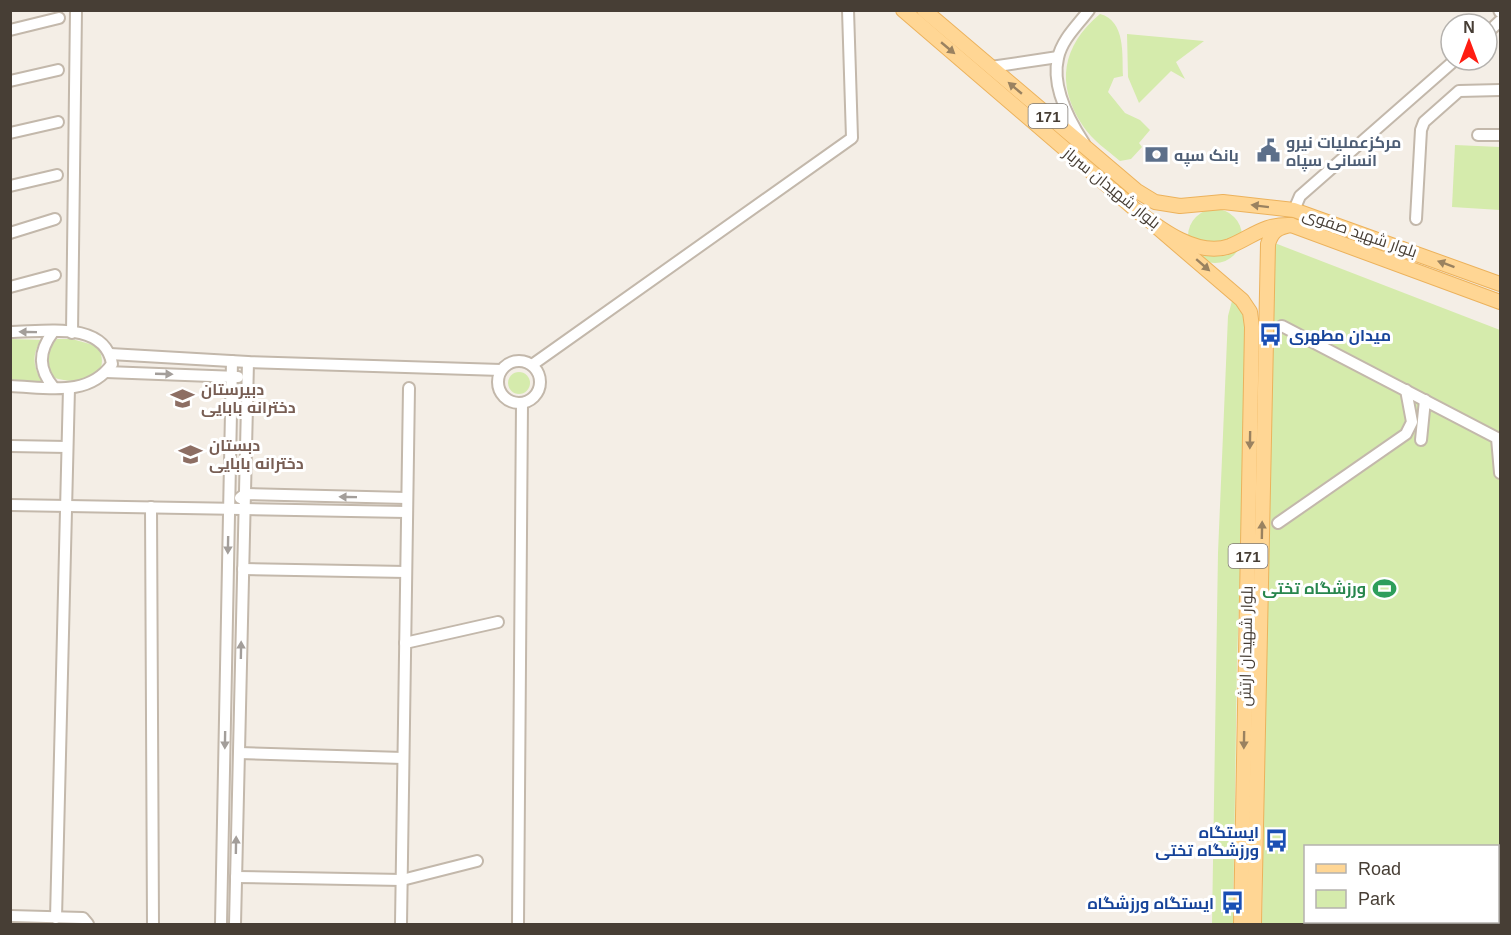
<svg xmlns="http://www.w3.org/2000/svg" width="1511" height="935" viewBox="0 0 1511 935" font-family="Helvetica,Cairo,sans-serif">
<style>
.green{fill:#d5ebac;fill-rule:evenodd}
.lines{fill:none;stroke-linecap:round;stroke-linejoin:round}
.minor-casing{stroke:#c3b8ab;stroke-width:14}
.major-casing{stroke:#ecb25c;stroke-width:16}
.minor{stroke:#fff;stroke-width:10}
.major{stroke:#ffd694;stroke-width:14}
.oneway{fill:#9a8260}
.oneway2{fill:#a39e9a}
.labels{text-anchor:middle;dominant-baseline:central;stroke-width:6;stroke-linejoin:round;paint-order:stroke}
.shield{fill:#fff;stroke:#7e7872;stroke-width:1.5}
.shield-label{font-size:15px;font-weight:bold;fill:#473e35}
.service-label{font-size:16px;font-weight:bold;fill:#4e5e75;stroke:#fff;text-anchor:start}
.street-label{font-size:16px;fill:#473e35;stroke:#fff}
.transit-label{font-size:16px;font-weight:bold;fill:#164399;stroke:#fff;text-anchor:end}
.education-label{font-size:16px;font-weight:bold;fill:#785e54;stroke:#fff;text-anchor:start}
.leisure-label{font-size:16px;font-weight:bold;fill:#27864d;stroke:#fff;text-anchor:end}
</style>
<rect width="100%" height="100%" fill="#f4eee6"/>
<!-- green -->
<g class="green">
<path d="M1100 14C1126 21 1122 55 1123 76L1114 78 1108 92 1125 113 1140 120 1150 130 1139 143 1142 147 1131 159 1120 161C1107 150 1092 140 1083 126 1055 84 1062 46 1100 14Z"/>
<path d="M1127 34 1204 41 1176 62 1185 79 1171 71 1139 103 1128 77Z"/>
<path d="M1455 145 1500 147V210L1452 207Z"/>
<circle cx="1215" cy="236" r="27"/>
<path d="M1272 242 1500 330V924H1262ZM1306 846H1498V922H1306Z"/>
<path d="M1232 301 1247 315 1249 334 1237 661 1233 924H1212L1218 553 1228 316Z"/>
<path d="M11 339 42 340C31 353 33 368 43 383L11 381Z"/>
<path d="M57 339H72L97 346C116 377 76 387 53 377 46 363 45 351 57 339Z"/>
<circle cx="519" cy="383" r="11"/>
</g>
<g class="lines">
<defs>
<g id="minor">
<path d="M1499 10 1500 12"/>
<path d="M10 30 59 18"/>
<path d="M1487 33 1500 21"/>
<path d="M991 67 1058 57"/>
<path d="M10 81 58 70"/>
<path d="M10 133 58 122"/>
<path d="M1478 135H1500"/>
<path d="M1084 143C1069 120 1051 87 1058 58 1062 39 1078 25 1089 10"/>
<path d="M10 186 57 175"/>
<path d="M1294 210 1300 196 1455 60"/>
<path d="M1416 219 1421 130 1424 122 1459 91 1500 90"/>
<path d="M10 233 55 219"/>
<path d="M10 287 55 275"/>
<path d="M1282 326 1497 438 1500 473"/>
<path d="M10 332C43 332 105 320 112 364 88 398 46 387 10 386"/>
<path d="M53 332C38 352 38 369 54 388"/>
<path d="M72 333 76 10"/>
<path d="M110 354 248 362 501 370"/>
<circle cx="519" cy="382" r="21"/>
<path d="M532 365 852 138 848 10"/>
<path d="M106 372 238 377"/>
<path d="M1421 440 1425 400"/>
<path d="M10 446 67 447"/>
<path d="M240 498 245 494 407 498"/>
<path d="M10 505 406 512"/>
<path d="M151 507 153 924"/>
<path d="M1278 523 1406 434 1412 422 1406 390"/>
<path d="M243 569 406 572"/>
<path d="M405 643 498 622"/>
<path d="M239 753 403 758"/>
<path d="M236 877 402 880 477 861"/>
<path d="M10 916 83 918 88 924"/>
<path d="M56 918 69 388"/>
<path d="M221 924 232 361"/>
<path d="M235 924 248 362"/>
<path d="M401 924 409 388"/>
<path d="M518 924 522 403"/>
</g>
<g id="major">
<path d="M903 10 1137 211C1160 229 1198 258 1230 246 1254 236 1263 224 1291 225L1500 302"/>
<path d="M924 10 1137 191 1155 202 1180 206 1223 202 1294 210 1500 284"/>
<path d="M1158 228 1242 300 1250 312 1252 327 1241 924"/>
<path d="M1254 924 1268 244C1272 231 1277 228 1291 225"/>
</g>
</defs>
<!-- minor casing -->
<use href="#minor" class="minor-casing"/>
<!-- major casing -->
<use href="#major" class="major-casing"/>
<!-- minor -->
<use href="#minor" class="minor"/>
<!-- major -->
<use href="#major" class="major"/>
</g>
<!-- one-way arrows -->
<defs><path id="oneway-solid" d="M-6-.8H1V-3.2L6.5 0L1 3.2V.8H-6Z" transform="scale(1.5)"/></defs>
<g class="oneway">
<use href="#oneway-solid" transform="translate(948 48) rotate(40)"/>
<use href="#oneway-solid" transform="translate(1015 88) rotate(-140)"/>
<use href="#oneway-solid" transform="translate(1260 206) rotate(-173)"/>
<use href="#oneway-solid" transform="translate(1446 264) rotate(-160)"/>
<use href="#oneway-solid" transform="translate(1203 265) rotate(41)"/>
<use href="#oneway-solid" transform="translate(1250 440) rotate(91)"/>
<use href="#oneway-solid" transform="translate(1262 530) rotate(-89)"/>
<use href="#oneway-solid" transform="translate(1244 740) rotate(91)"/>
</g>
<g class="oneway2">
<use href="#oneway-solid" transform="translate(28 332) rotate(-179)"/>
<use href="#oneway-solid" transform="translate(164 374) rotate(2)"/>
<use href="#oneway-solid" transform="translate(348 497) rotate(-179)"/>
<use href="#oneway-solid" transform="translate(228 545) rotate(91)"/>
<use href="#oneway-solid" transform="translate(241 650) rotate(-89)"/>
<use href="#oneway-solid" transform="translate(225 740) rotate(91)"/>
<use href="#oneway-solid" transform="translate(236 845) rotate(-89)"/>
</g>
<!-- icons -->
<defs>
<symbol id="civic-bare" viewBox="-9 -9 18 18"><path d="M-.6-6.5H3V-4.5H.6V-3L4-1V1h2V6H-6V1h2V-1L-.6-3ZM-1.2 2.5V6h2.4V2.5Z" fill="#5c6f8a" stroke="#fff" stroke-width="2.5" paint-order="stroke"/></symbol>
<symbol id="bank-bare" viewBox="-9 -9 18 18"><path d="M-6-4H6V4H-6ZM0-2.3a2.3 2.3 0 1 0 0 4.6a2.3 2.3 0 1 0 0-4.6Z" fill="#5c6f8a" stroke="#fff" stroke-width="2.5" paint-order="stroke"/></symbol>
<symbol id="bus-bare" viewBox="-9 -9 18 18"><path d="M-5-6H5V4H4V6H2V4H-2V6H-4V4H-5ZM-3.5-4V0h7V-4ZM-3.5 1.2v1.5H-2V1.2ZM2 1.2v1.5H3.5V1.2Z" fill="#1a4fb4" stroke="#fff" stroke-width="2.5" paint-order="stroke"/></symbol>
<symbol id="school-bare" viewBox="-9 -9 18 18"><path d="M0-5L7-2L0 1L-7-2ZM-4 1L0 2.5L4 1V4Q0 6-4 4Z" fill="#8d6e63" stroke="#fff" stroke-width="2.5" paint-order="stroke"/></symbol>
<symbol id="stadium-bare" viewBox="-9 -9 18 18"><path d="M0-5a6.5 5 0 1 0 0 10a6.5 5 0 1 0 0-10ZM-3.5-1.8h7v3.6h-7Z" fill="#2e9e5b" stroke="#fff" stroke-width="2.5" paint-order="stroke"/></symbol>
</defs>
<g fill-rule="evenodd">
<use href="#civic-bare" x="1252" y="134" width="33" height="33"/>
<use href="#bank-bare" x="1140" y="138" width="33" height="33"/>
<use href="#bus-bare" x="1254" y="318" width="33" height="33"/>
<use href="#school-bare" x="166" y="382" width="33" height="33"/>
<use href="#school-bare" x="174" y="438" width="33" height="33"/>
<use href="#stadium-bare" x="1368" y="572" width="33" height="33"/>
<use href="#bus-bare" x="1260" y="824" width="33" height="33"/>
<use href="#bus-bare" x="1216" y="886" width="33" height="33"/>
</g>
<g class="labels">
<!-- shield labels -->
<g class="shield">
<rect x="1028.5" y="104" width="39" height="24" rx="4.5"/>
<rect x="1228.5" y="544" width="39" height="24" rx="4.5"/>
</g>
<g class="shield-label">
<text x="1048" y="116">171</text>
<text x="1248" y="556">171</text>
</g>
<!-- service labels -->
<g class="service-label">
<text x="1286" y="142">مرکزعملیات نیرو<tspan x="1286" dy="18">انسانی سپاه</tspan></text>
<text x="1174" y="155">بانک سپه</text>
</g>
<!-- street labels -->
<g class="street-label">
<text transform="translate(1112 188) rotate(39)">بلوار شهیدان سرباز</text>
<text transform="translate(1360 233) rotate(19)">بلوار شهید صفوی</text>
<text transform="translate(1246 646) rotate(-89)">بلوار شهیدان ارتش</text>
</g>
<!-- transit labels -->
<g class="transit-label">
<text x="1289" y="335" text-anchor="start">میدان مطهری</text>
<text x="1259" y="832">ایستگاه<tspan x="1259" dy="18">ورزشگاه تختی</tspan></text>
<text x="1214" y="903">ایستگاه ورزشگاه</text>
</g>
<!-- education labels -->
<g class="education-label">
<text x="201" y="389">دبیرستان<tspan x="201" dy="18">دخترانه بابایی</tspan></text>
<text x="209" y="445">دبستان<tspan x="209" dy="18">دخترانه بابایی</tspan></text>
</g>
<!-- leisure labels -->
<g class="leisure-label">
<text x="1366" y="588">ورزشگاه تختی</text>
</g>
</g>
<!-- border -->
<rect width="1511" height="935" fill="none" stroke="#473e35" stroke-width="24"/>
<!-- legend -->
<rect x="1304" y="845" width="195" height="78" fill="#ffffff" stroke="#b5b2ae" stroke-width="1.5"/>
<rect x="1316" y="864" width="30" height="9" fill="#ffd694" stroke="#b5b2ae" stroke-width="1.5"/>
<text x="1358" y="875" font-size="18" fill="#473e35">Road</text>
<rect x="1316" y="890" width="30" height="18" fill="#d5ebac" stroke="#b5b2ae" stroke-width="1.5"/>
<text x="1358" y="905" font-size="18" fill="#473e35">Park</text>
<!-- north arrow -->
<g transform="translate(1469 42)"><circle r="28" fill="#ffffff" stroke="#b5b2ae" stroke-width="1.5"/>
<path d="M0-4.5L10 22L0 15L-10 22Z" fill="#ff1d12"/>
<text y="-9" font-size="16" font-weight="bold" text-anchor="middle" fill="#473e35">N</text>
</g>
</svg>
